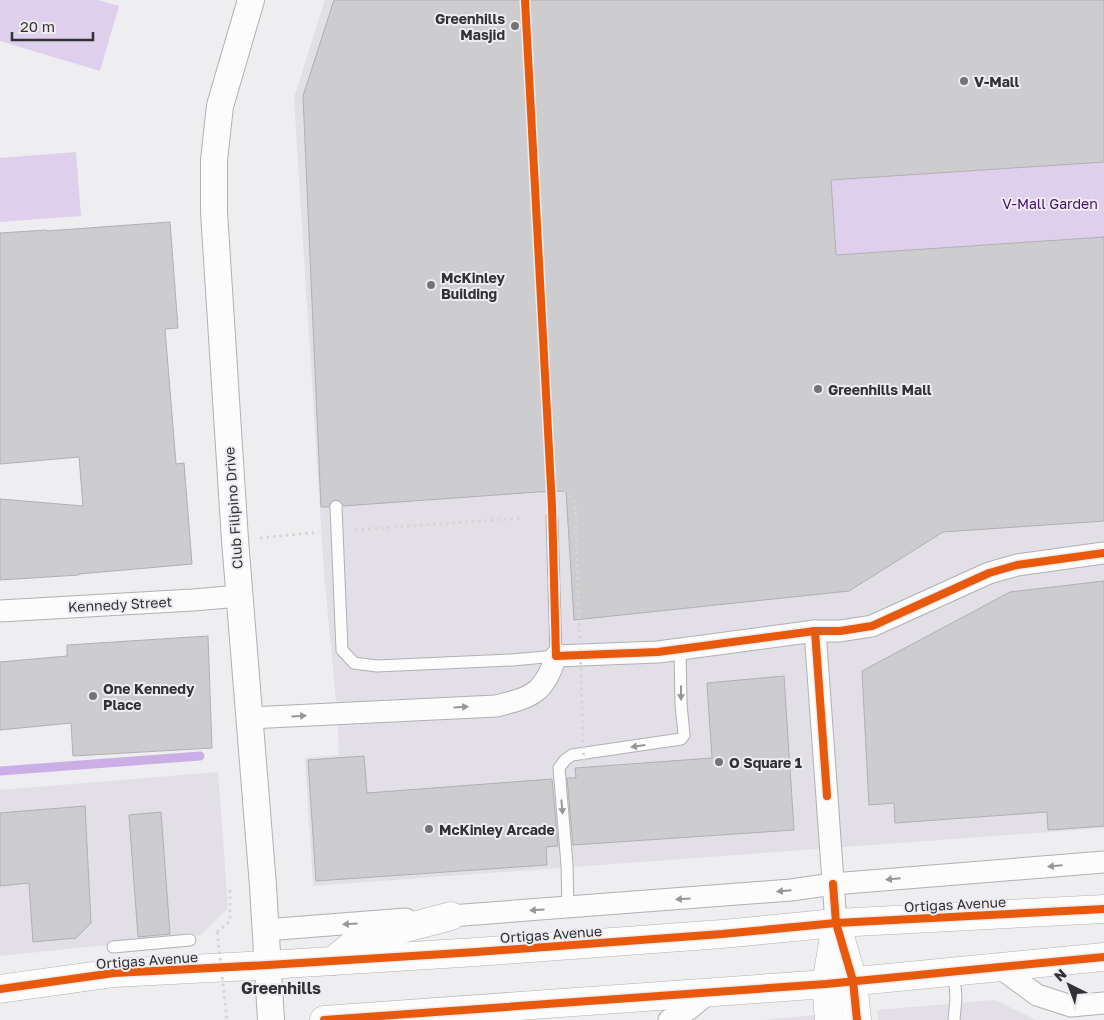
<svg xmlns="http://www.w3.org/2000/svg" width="1104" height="1020" viewBox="0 0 1104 1020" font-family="'Golos Text',sans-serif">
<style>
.built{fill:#e3dfe6}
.green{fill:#decfec}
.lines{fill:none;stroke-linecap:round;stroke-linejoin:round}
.stream{stroke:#ccaee6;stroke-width:9}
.building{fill:#cdccce;stroke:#b0afb2}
.service-casing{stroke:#b1b0b2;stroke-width:13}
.minor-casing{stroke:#b1b0b2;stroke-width:23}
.tertiary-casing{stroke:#b1b0b2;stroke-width:28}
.secondary-casing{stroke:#b1b0b2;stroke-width:29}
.primary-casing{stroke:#b1b0b2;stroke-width:29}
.path{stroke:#d6d6d6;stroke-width:3;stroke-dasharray:2.5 4;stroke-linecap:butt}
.service{stroke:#fcfcfd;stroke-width:11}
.minor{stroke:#fcfcfd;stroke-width:21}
.tertiary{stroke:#fcfcfd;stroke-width:26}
.secondary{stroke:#fcfcfd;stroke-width:28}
.primary{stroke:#fcfcfd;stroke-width:28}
.service-bridge-casing{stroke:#b1b0b2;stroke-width:13;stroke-linecap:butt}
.path-bridge{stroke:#d6d6d6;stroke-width:3;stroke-dasharray:2.5 4;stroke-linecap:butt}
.service-bridge{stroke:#fcfcfd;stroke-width:11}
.cycleway-casing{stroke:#eeecf1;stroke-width:11}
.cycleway{stroke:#e8590c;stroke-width:8}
.oneway{fill:#979698}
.poi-dot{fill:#747375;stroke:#eeecf1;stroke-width:2}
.labels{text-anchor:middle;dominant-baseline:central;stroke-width:4;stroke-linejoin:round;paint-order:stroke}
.poi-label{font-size:14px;font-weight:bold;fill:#323133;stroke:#eeecf1;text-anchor:start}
.park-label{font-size:14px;fill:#490c6b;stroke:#eeecf1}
.street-label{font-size:14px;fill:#323133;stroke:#eeecf1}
.quarter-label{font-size:16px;font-weight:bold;fill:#323133;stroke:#eeecf1}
</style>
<rect width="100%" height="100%" fill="#eeedf0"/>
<!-- built -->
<g class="built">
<path d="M325 0H1104V828L313 886 305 758 339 755 337 711 324 573 294 98Z"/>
<path d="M218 772 228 908 201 935 0 956V790Z"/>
<path d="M995 1000 1036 1020H878L877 1010Z"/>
<path d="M814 1015 815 1020H761Z"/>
</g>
<!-- green -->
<g class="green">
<path d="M0 0H98L119 6 100 71 0 41Z"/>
<path d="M76 152 81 216 0 222V158Z"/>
<path d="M1104 162V237L836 255 831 180Z"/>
</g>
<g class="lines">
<!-- stream -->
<path class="stream" d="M0 771 200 756"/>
</g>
<!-- building -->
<g class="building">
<path d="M334 0H1104V162L831 180 836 255 1104 237V521L943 532 849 591 574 620 566 491 538 492 343 506 340 501 335 500 332 501 329 507H321L303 96Z"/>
<path d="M170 222 178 328 165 329 176 464 184 463 192 564 79 574V575L0 580V499L83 506 79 457 0 464V233L47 230V231Z"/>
<path d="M1104 581V826L1048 830 1047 812 895 823 894 803 869 805 862 671 1010 592Z"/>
<path d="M208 636 212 748 73 756 71 723 0 730V662L67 656V645Z"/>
<path d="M784 676 794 830 573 845 567 778H576L575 768 712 758 707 683Z"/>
<path d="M364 756 367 793 552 779 558 846 546 847 547 865 316 881 308 760Z"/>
<path d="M85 806 91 923 76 938 33 942 29 883 0 886V813Z"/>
<path d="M161 812 170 934 138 937 129 815Z"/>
</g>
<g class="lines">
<defs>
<g id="service">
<path d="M512 660 556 656 552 518"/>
<path d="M568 907 567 865 559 768 565 760 572 755 681 739 684 735 681 704 680 649"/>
<path d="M113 947 190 940"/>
<path d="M954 1020 956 998 954 972"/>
</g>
<g id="minor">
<path d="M0 611 193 600 240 596"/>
<path d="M815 631 836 923"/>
<path d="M250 718 496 706C533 697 544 693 556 656L658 652 815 631H840L872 626 989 573 1017 565 1104 553"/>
<path d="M437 917 791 890 833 884 1104 862"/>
<path d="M265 930 406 919"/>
<path d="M999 967 1037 995 1071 1006 1104 1003"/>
<path d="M669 1020 689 1009 711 991"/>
</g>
<path id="tertiary" d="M251 0 220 106 214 160V212L235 540 263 886 271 1020"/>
<g id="secondary">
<path d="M836 923 853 981 857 1020"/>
<path d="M829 1020 826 984 835 931"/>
</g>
<g id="primary">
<path d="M333 961 357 941 451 916"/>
<path d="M0 989 114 973 268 965 476 952 722 934 836 923 1104 909"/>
<path d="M324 1020 826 984 1104 957"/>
</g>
</defs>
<!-- service casing -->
<use href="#service" class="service-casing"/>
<!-- minor casing -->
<use href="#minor" class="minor-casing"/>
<!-- tertiary casing -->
<use href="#tertiary" class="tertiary-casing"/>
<!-- secondary casing -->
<use href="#secondary" class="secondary-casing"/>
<!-- primary casing -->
<use href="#primary" class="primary-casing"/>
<!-- path -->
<g class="path">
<path d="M355 530 523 518"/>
<path d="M260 538 319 532"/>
<path d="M217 932 230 921V889"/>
</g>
<!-- service -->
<use href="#service" class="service"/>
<!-- minor -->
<use href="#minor" class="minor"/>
<!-- tertiary -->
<use href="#tertiary" class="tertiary"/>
<!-- secondary -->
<use href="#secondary" class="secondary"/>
<!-- primary -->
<use href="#primary" class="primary"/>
<defs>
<path id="service-bridge" d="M336 507 342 650 354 663 377 666 512 660"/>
</defs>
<!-- service-bridge casing -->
<use href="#service-bridge" class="service-bridge-casing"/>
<!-- path-bridge -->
<g class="path-bridge">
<path d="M564 491 575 502 584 767"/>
<path d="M217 932 227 1020"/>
</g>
<!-- service-bridge -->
<use href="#service-bridge" class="service-bridge"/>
<defs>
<g id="cycleway">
<path d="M525 0 552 506 556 656 658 652 815 631H840L872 626 989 573 1017 565 1104 553"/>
<path d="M815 631 827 796"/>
<path d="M833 884 836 923 853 981 857 1020"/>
<path d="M0 989 114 973 268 965 476 952 722 934 836 923 1104 909"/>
<path d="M324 1020 826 984 1104 957"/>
</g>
</defs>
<!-- cycleway casing -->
<use href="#cycleway" class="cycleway-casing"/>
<!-- cycleway -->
<use href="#cycleway" class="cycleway"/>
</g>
<!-- one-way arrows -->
<defs><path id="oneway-solid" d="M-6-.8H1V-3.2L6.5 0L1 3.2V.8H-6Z" transform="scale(1.25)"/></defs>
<g class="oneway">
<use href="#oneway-solid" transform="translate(681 693) rotate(90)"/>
<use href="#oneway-solid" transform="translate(461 707) rotate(-3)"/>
<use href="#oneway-solid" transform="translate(299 716) rotate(-3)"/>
<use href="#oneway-solid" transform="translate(638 746) rotate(172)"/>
<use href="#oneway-solid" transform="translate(562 807) rotate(85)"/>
<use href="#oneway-solid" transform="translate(1055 866) rotate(175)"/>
<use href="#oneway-solid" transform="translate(893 879) rotate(175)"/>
<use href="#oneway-solid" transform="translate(784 891) rotate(175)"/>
<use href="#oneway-solid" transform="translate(683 899) rotate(176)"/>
<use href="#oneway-solid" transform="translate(537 910) rotate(176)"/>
<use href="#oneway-solid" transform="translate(350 924) rotate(176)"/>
</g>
<!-- markers -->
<g class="poi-dot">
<circle cx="515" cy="26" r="5"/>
<circle cx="964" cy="81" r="5"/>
<circle cx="431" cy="285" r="5"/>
<circle cx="818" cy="389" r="5"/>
<circle cx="93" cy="696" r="5"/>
<circle cx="719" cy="762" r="5"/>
<circle cx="429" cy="829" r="5"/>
</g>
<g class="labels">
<!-- poi labels -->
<g class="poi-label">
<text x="505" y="18" text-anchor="end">Greenhills<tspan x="505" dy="16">Masjid</tspan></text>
<text x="974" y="81">V-Mall</text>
<text x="441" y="277">McKinley<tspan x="441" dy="16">Building</tspan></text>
<text x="828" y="389">Greenhills Mall</text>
<text x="103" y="688">One Kennedy<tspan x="103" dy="16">Place</tspan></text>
<text x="729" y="762">O Square 1</text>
<text x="439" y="829">McKinley Arcade</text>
</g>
<!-- park labels -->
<g class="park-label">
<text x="1050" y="203">V-Mall Garden</text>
</g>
<!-- street labels -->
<g class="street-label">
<text transform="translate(233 508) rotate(-94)">Club Filipino Drive</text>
<text transform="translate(120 604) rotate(-3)">Kennedy Street</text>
<text transform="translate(955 904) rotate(-3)">Ortigas Avenue</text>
<text transform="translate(551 934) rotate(-4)">Ortigas Avenue</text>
<text transform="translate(147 960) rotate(-4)">Ortigas Avenue</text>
</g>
<!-- quarter labels -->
<g class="quarter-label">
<text x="281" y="988">Greenhills</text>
</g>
</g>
<!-- north arrow -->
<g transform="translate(1069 985) rotate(318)" stroke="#eeecf1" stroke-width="4" paint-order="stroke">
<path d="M0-4L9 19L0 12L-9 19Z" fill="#323133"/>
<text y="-8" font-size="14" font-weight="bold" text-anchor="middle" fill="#323133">N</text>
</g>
<!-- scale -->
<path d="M12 32v8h81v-8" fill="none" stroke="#323133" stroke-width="2.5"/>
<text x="20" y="32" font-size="15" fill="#323133" stroke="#eeecf1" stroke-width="4" paint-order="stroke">20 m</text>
</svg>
